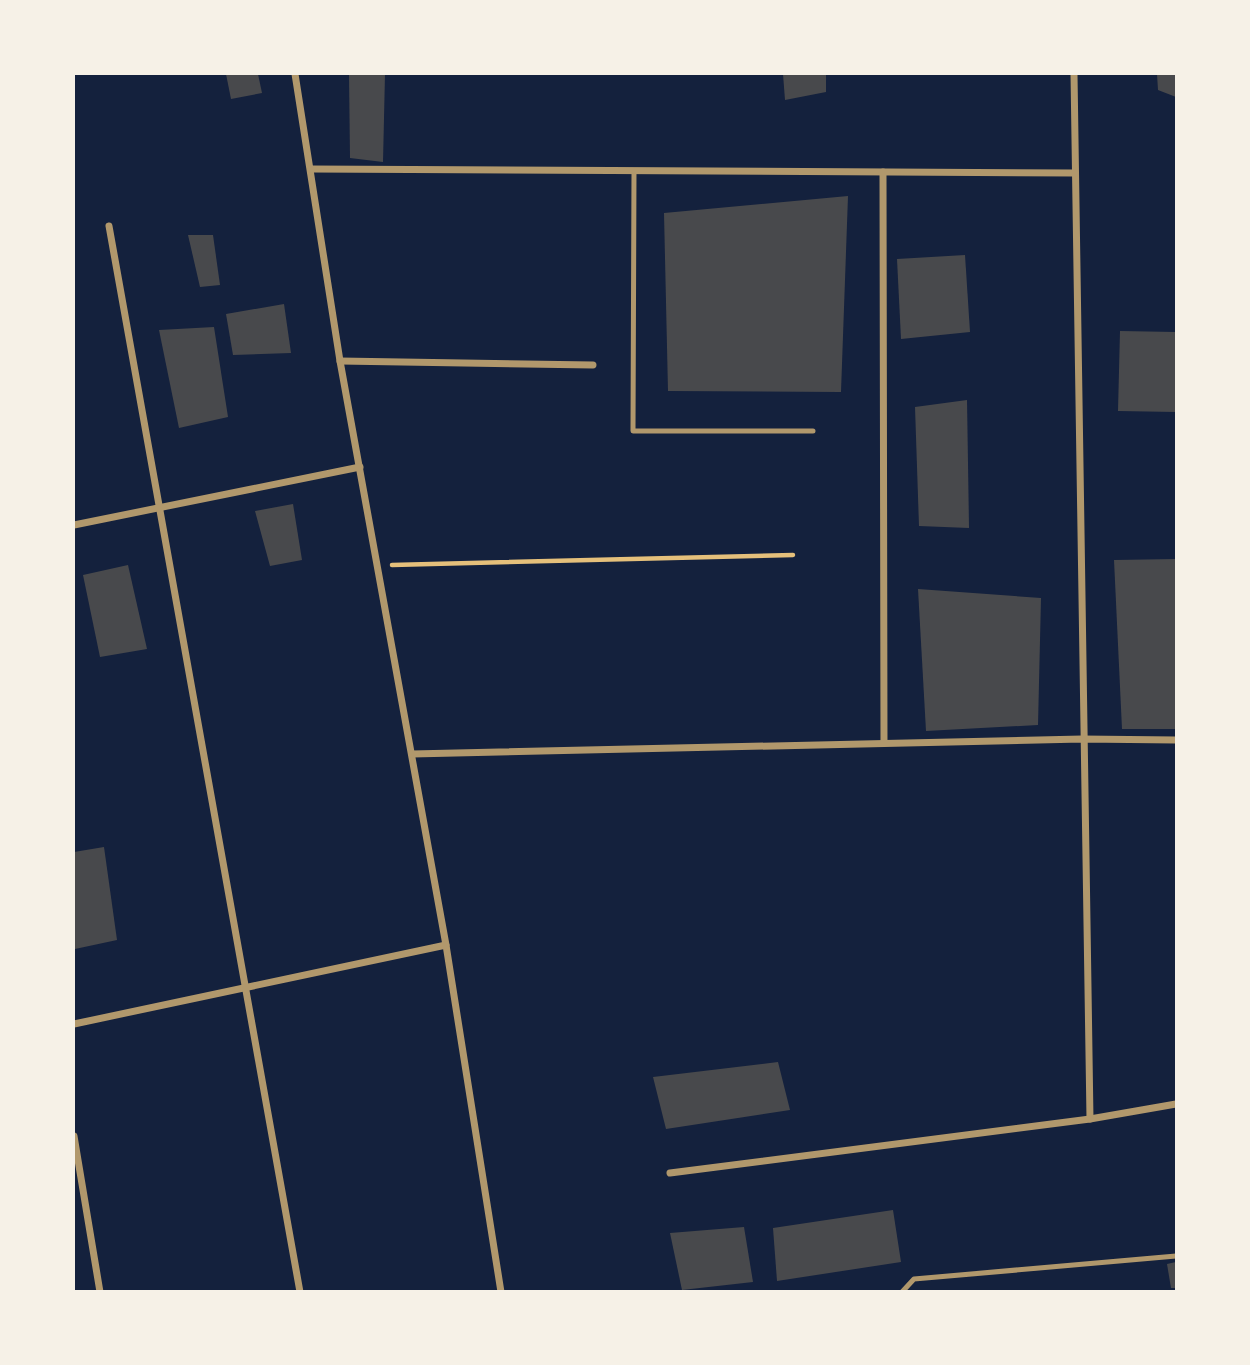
<svg xmlns="http://www.w3.org/2000/svg" width="1250" height="1365" viewBox="0 0 1250 1365" font-family="'Public Sans',sans-serif">
<style>
.building{fill:#48494c}
.lines{fill:none;stroke-linecap:round;stroke-linejoin:round}
.path{stroke:#e5c07b;stroke-width:4.5}
.service{stroke:#b1986c;stroke-width:5}
.minor{stroke:#b1986c;stroke-width:7}
</style>
<rect width="100%" height="100%" fill="#14213d"/>
<!-- building -->
<g class="building">
<path d="M226 74H258L262 93 231 99Z"/>
<path d="M349 74H385L383 162 350 158Z"/>
<path d="M783 74H826V92L785 100Z"/>
<path d="M1157 74H1176V97L1158 90Z"/>
<path d="M848 196 841 392 668 391 664 213Z"/>
<path d="M188 235H213L220 285 200 287Z"/>
<path d="M965 255 970 332 901 339 897 259Z"/>
<path d="M284 304 291 353 233 355 226 314Z"/>
<path d="M214 327 228 417 179 428 159 330Z"/>
<path d="M1120 331 1176 332V412L1118 411Z"/>
<path d="M967 400 969 528 919 526 915 407Z"/>
<path d="M293 504 302 560 270 566 255 511Z"/>
<path d="M1176 559V729H1122L1114 560Z"/>
<path d="M128 565 147 649 100 657 83 575Z"/>
<path d="M918 589 1041 598 1038 725 926 731Z"/>
<path d="M104 847 117 940 75 949 74 852Z"/>
<path d="M778 1062 790 1110 666 1129 653 1077Z"/>
<path d="M893 1210 901 1262 777 1281 773 1228Z"/>
<path d="M744 1227 753 1282 682 1290 670 1233Z"/>
<path d="M1176 1262V1288H1171L1167 1264Z"/>
</g>
<g class="lines">
<!-- path -->
<path class="path" d="M392 565 793 555"/>
<!-- service -->
<g class="service">
<path d="M634 171 633 431H813"/>
<path d="M902 1292 914 1279 1176 1256"/>
</g>
<!-- minor -->
<g class="minor">
<path d="M295 74 340 361 446 945 501 1292"/>
<path d="M1074 74 1090 1119"/>
<path d="M311 169 1075 173"/>
<path d="M883 172 884 743"/>
<path d="M109 226 300 1292"/>
<path d="M340 361 593 365"/>
<path d="M74 525 360 467"/>
<path d="M412 754 1082 739 1176 740"/>
<path d="M74 1024 446 945"/>
<path d="M74 1136 100 1292"/>
<path d="M670 1173 1090 1119 1176 1104"/>
</g>
</g>
<!-- border -->
<rect width="1250" height="1365" fill="none" stroke="#f6f1e7" stroke-width="150"/>
</svg>
